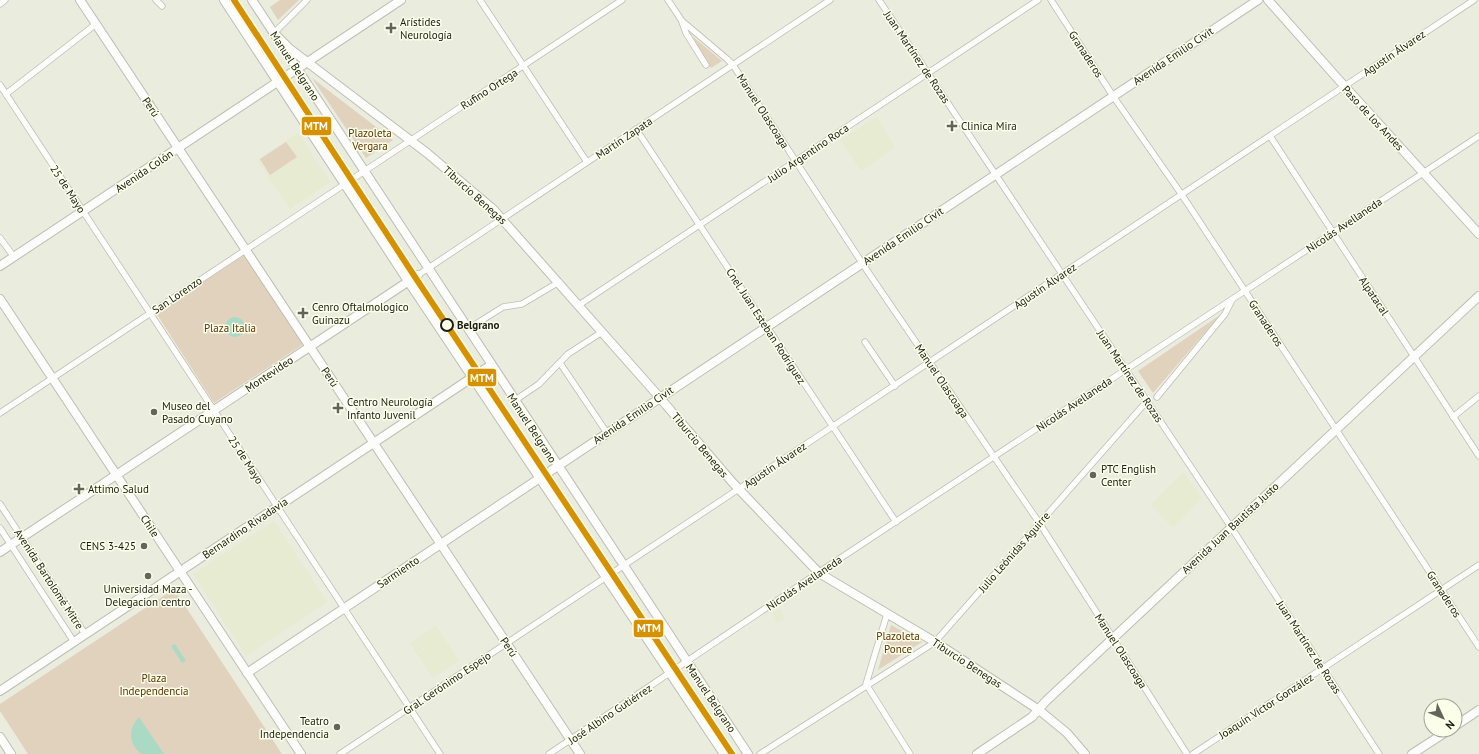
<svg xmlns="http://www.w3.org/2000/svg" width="1479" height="754" viewBox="0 0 1479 754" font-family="'PT Sans',sans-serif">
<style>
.built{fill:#e7ebd2}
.green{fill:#e1d2be}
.water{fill:#aadac3}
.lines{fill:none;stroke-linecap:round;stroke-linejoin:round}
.street-casing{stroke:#bdbeb4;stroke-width:7}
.secondary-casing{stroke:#bdbeb4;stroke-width:10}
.street{stroke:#fcfcfa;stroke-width:5.5}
.secondary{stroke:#fcfcfa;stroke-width:8}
.rail-1-casing{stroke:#fbffea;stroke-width:9}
.rail-1{stroke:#d69103;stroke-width:6}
.poi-dot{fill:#63655a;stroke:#fbffea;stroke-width:1.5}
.stop-dot{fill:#fbffea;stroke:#1b1c13;stroke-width:2}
.labels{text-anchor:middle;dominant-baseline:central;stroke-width:3;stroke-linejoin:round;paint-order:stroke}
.poi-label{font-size:11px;fill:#1b1c13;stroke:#fbffea;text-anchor:start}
.street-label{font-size:11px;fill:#1b1c13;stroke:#fbffea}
.park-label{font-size:11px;fill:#5d3200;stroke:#fbffea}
.stop-label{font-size:11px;font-weight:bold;fill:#1b1c13;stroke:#fbffea;text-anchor:start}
.line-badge{stroke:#fbffea;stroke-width:1.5}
.badge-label{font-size:11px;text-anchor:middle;font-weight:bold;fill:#fff}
</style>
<rect width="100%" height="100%" fill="#eaecde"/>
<!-- built -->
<g class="built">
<path d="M877 117 895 147 861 171 841 140Z"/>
<path d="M298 133 330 182 290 209 257 160Z"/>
<path d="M1183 472 1202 498 1173 528 1150 505Z"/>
<path d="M274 521 327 602 246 656 193 574Z"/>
<path d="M781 609 785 620 777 623 773 612Z"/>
<path d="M436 626 459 661 433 678 410 643Z"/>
</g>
<!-- green -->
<g class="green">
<path d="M280 0H299L278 20 270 7Z"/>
<path d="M692 36 722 61 711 68Z"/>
<path d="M312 78 393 140 366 158Z"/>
<path d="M286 142 297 157 270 175 260 159Z"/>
<path d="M246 254 305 343 214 403 156 313Z"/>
<path d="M1220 315 1153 393 1138 371Z"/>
<path d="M174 589 282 754H28L0 711V704Z"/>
<path d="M891 625 922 642 878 670Z"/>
</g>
<!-- water -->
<g class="water">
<circle cx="235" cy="327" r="10"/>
<path d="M175 644 186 661 182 663 171 646Z"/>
<path d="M139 717 164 754H142C128 745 128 728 139 717Z"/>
</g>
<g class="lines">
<defs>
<g id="street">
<path d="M156 0 162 6"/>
<path d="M480 0 587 162"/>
<path d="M668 0 682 21 727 59 733 65 868 272 1040 524 1187 754"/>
<path d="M879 0 1231 527 1379 754"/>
<path d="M1051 0 1113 96 1182 195 1479 647"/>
<path d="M0 4 5 0"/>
<path d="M682 22 686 33 706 65"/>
<path d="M274 33 307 0"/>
<path d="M0 85 440 754"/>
<path d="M6 94 96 24"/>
<path d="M636 129 896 522"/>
<path d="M1270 136 1479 456"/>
<path d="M0 238 14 257"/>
<path d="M418 275 830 0"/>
<path d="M579 305 1038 0"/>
<path d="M468 329 503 307 522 304 559 282"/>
<path d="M865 342 895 386"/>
<path d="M560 363 607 433"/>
<path d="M1157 397 1225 314 1232 300"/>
<path d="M514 401 539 384 568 354 602 332"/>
<path d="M0 413 622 0"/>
<path d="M1453 417 1479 396"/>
<path d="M0 504 85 634"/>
<path d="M0 528 74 642"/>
<path d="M887 614 866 684 910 754"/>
<path d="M340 754 1474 0"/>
<path d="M549 754 815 575 1479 136"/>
<path d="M760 754 935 642 1147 401"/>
<path d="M1193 754 1479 565"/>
</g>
<g id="secondary">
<path d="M80 0 580 754"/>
<path d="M224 0 408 281 724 754"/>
<path d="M252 0 748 754"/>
<path d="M1268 0 1338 79 1479 234"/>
<path d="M274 33 290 49 427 153 493 209 654 391 733 483 819 573 935 642 1039 710 1067 733 1085 754"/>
<path d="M0 266 401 0"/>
<path d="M0 299 301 754"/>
<path d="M0 552 418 275"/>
<path d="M247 673 1258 0"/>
<path d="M0 691 491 365"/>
<path d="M1455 726 1479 710"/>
<path d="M0 737 11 754"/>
<path d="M977 754 1032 717 1046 701 1479 296"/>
<path d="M1412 754 1449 730"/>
</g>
</defs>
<!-- street casing -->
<use href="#street" class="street-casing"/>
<!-- secondary casing -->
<use href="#secondary" class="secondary-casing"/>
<!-- street -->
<use href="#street" class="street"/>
<!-- secondary -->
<use href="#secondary" class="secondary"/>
<defs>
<path id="rail-1" d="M234 0 415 277 732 754"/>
</defs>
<!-- rail-1 casing -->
<use href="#rail-1" class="rail-1-casing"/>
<!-- rail-1 -->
<use href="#rail-1" class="rail-1"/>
</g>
<!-- markers -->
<g class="poi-dot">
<path d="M389 22h4v4h4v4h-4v4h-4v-4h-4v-4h4z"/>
<path d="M950 120h4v4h4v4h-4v4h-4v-4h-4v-4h4z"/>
<path d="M301 307h4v4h4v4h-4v4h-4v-4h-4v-4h4z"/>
<path d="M336 402h4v4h4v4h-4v4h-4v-4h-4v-4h4z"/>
<circle cx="154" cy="412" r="4"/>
<circle cx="1093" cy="475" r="4"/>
<path d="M77 483h4v4h4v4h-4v4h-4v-4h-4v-4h4z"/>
<circle cx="144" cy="546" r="4"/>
<circle cx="148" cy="576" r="4"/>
<circle cx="337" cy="727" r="4"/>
</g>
<circle class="stop-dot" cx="447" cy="325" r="6"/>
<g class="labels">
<!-- poi labels -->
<g class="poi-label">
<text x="400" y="22">Arístides<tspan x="400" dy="13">Neurología</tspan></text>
<text x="961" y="126">Clinica Mira</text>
<text x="312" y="307">Cenro Oftalmologico<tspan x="312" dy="13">Guinazu</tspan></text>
<text x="347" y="402">Centro Neurología<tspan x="347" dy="13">Infanto Juvenil</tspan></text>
<text x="162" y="406">Museo del<tspan x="162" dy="13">Pasado Cuyano</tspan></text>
<text x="1101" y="469">PTC English<tspan x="1101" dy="13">Center</tspan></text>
<text x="88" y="489">Attimo Salud</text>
<text x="136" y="546" text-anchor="end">CENS 3-425</text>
<text x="148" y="589" text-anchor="middle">Universidad Maza -<tspan x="148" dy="13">Delegacion centro</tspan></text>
<text x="329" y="721" text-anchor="end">Teatro<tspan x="329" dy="13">Independencia</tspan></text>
</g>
<!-- street labels -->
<g class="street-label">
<text transform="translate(1394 53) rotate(-34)">Agustín Álvarez</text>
<text transform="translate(1086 54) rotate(57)">Granaderos</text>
<text transform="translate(1173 56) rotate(-34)">Avenida Emilio Civit</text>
<text transform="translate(917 57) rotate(56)">Juan Martínez de Rozas</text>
<text transform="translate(295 66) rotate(57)">Manuel Belgrano</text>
<text transform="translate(489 89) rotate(-33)">Rufino Ortega</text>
<text transform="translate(151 107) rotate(56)">Perú</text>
<text transform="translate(763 111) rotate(57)">Manuel Olascoaga</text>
<text transform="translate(1373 118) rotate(47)">Paso de los Andes</text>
<text transform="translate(624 138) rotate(-34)">Martín Zapata</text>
<text transform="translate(808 153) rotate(-34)">Julio Argentino Roca</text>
<text transform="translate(144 171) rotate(-34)">Avenida Colón</text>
<text transform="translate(68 189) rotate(57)">25 de Mayo</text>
<text transform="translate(475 195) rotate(42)">Tiburcio Benegas</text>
<text transform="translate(1344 225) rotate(-34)">Nicolás Avellaneda</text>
<text transform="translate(903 236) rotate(-34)">Avenida Emilio Civit</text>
<text transform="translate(1045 286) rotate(-34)">Agustín Álvarez</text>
<text transform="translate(177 295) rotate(-34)">San Lorenzo</text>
<text transform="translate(1374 296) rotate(56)">Alpatacal</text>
<text transform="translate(1266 323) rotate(57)">Granaderos</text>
<text transform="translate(766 326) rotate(57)">Cnel. Juan Esteban Rodríguez</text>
<text transform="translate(269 374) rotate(-34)">Montevideo</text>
<text transform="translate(1130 376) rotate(56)">Juan Martínez de Rozas</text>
<text transform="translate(330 377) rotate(56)">Perú</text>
<text transform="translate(942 381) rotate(56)">Manuel Olascoaga</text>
<text transform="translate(1074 404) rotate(-34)">Nicolás Avellaneda</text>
<text transform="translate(633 415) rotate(-34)">Avenida Emilio Civit</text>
<text transform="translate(532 428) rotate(57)">Manuel Belgrano</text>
<text transform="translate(700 445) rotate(50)">Tiburcio Benegas</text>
<text transform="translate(246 460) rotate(57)">25 de Mayo</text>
<text transform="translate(775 465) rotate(-34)">Agustín Álvarez</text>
<text transform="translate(150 526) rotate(57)">Chile</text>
<text transform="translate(245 528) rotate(-34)">Bernardino Rivadavia</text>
<text transform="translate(1230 528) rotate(-43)">Avenida Juan Bautista Justo</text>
<text transform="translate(1014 552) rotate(-49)">Julio Leónidas Aguirre</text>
<text transform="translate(398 572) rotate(-34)">Sarmiento</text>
<text transform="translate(49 579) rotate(57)">Avenida Bartolomé Mitre</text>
<text transform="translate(804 583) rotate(-34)">Nicolás Avellaneda</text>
<text transform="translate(1444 594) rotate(57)">Granaderos</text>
<text transform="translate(509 647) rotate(56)">Perú</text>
<text transform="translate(1309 647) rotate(57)">Juan Martínez de Rozas</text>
<text transform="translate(1121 651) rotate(57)">Manuel Olascoaga</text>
<text transform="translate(967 663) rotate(33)">Tiburcio Benegas</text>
<text transform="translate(447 683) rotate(-34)">Gral. Gerónimo Espejo</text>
<text transform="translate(711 698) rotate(56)">Manuel Belgrano</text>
<text transform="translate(1266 706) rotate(-33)">Joaquín Víctor González</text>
<text transform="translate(610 714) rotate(-34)">José Albino Gutiérrez</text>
</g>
<!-- park labels -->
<g class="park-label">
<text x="370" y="133">Plazoleta<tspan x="370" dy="13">Vergara</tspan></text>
<text x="230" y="328">Plaza Italia</text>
<text x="898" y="636">Plazoleta<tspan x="898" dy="13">Ponce</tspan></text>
<text x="154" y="678">Plaza<tspan x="154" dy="13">Independencia</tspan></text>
</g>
<!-- stop labels -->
<g class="stop-label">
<text x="457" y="325">Belgrano</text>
</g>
</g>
<g class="line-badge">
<rect x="301" y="116" width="31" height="20" rx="4" fill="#d69103"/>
<rect x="467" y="368" width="30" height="19" rx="4" fill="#d69103"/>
<rect x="633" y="619" width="31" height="19" rx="4" fill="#d69103"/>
</g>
<g class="badge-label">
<text x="316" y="130">MTM</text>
<text x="482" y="382">MTM</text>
<text x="649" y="632">MTM</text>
</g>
<!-- north arrow -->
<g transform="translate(1443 718) rotate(134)"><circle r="19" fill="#fbffea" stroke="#a1a494"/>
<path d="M0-3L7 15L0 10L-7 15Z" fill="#63655a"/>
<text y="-6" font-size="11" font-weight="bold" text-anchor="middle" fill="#1b1c13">N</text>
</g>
</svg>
